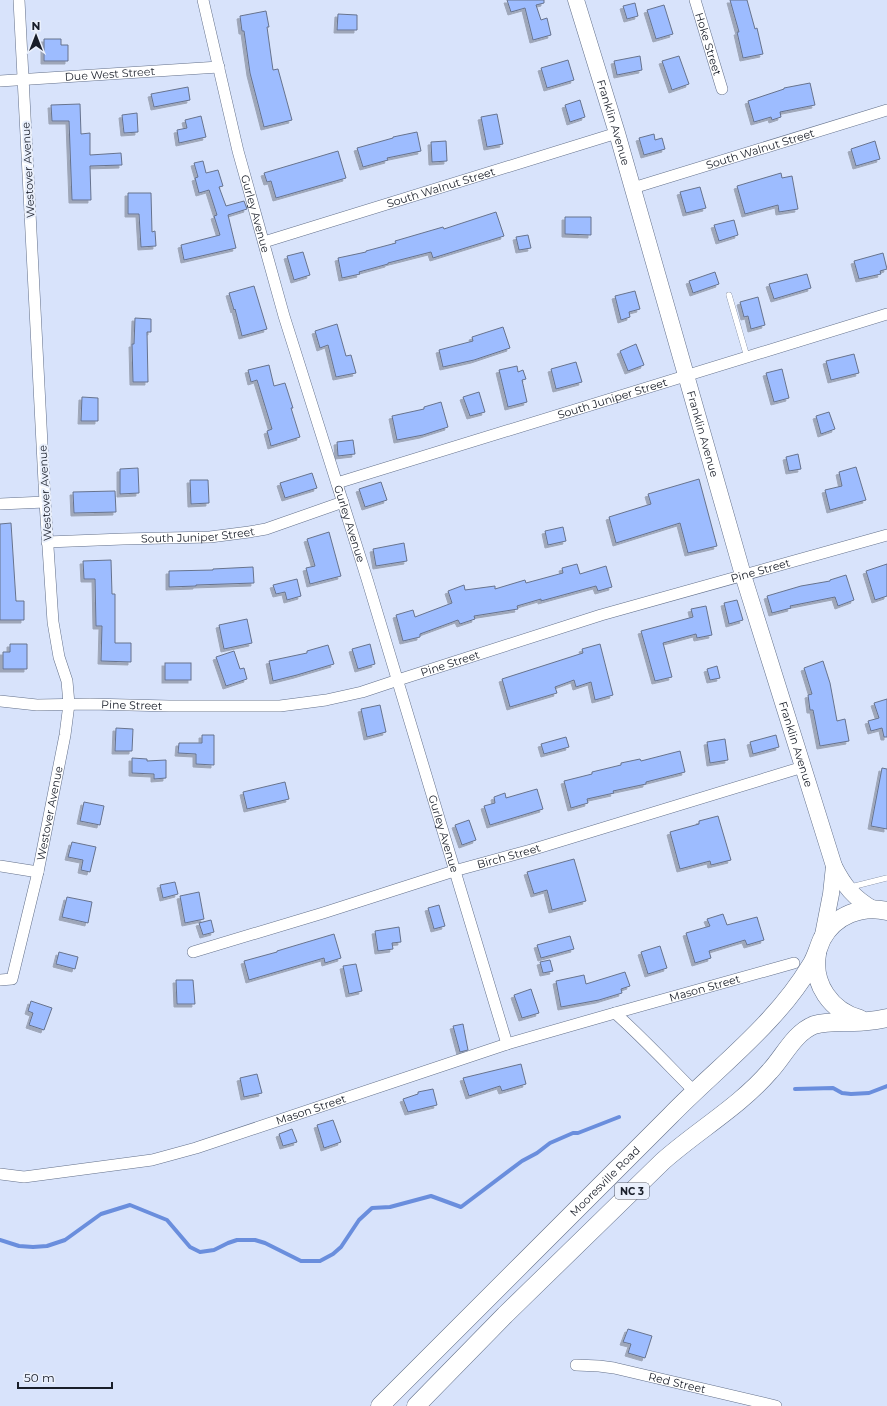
<svg xmlns="http://www.w3.org/2000/svg" width="887" height="1406" viewBox="0 0 887 1406" font-family="Montserrat,sans-serif">
<style>
.lines{fill:none;stroke-linecap:round;stroke-linejoin:round}
.stream{stroke:#6a8edd;stroke-width:4}
.building{fill:#9dbcff;stroke:#67738d;filter:url(#shadow)}
.lane-casing{stroke:#63708a;stroke-width:6}
.street-casing{stroke:#63708a;stroke-width:12}
.secondary-casing{stroke:#63708a;stroke-width:17}
.primary-casing{stroke:#63708a;stroke-width:19}
.lane{stroke:#fff;stroke-width:5.5}
.street{stroke:#fff;stroke-width:11}
.secondary{stroke:#fff;stroke-width:16}
.primary{stroke:#fff;stroke-width:18}
.labels{text-anchor:middle;dominant-baseline:central;stroke-width:4;stroke-linejoin:round;paint-order:stroke}
.shield{fill:#eaf0fc;stroke:#585d68;stroke-width:1}
.shield-label{font-size:10px;font-weight:bold;fill:#191e29}
.street-label{font-size:11px;fill:#191e29;stroke:#eaf0fc}
</style>
<defs>
<filter id="shadow"><feDropShadow dx="-3" dy="3" stdDeviation="0" flood-color="#0004"/></filter>
</defs>
<rect width="100%" height="100%" fill="#d8e3fb"/>
<g class="lines">
<!-- stream -->
<g class="stream">
<path d="M795 1089 833 1088 842 1093 851 1094 869 1093 887 1086"/>
<path d="M0 1240 19 1246 33 1247 47 1246 65 1240 101 1214 130 1205 167 1220 190 1247 200 1252 214 1250 228 1243 237 1240H255L265 1243 301 1261H320L333 1254 341 1247 359 1220 372 1208 390 1207 431 1196 461 1207 522 1161 537 1153 550 1143 573 1133H578L619 1117"/>
</g>
</g>
<!-- building -->
<g class="building">
<path d="M507 0H544V3L536 5 541 20 547 18 551 35 533 40 525 8 511 12Z"/>
<path d="M730 0H747L755 29 757 28 763 54 743 58 737 32H739Z"/>
<path d="M635 3 638 16 627 19 623 6Z"/>
<path d="M664 5 673 34 656 39 647 10Z"/>
<path d="M266 11 269 27H267L273 70 278 69 292 120 264 127 250 73 244 31H242L240 16Z"/>
<path d="M338 14 357 15V30H337Z"/>
<path d="M44 39H61V45H68V61H44Z"/>
<path d="M640 56 642 70 617 75 614 61Z"/>
<path d="M679 56 689 84 672 90 662 61Z"/>
<path d="M568 60 574 80 547 88 541 68Z"/>
<path d="M810 83 815 105 780 112 781 117 772 120 771 117 754 122 748 101 784 89V88Z"/>
<path d="M188 87 190 100 154 107 151 94Z"/>
<path d="M580 100 585 117 570 122 565 105Z"/>
<path d="M80 104 81 134 90 133V155L121 153 122 165 90 166 91 200H72L69 121H52L51 105Z"/>
<path d="M137 113 138 132 124 133 122 115Z"/>
<path d="M497 114 503 144 487 147 481 117Z"/>
<path d="M201 116 206 137 179 143 177 130 187 128 185 120Z"/>
<path d="M417 132 421 151 387 158 388 160 363 167 357 148 393 138V137Z"/>
<path d="M654 134 655 140 662 138 665 149 644 155 639 138Z"/>
<path d="M446 141 447 161 432 162 431 142Z"/>
<path d="M875 141 880 159 856 166 851 149Z"/>
<path d="M338 151 346 178 276 198 271 181 267 182 264 173Z"/>
<path d="M203 161 206 173 218 170 223 186 219 187 226 206 244 201 247 209 228 215 236 248 184 260 181 245 220 235 214 216 217 215 209 190 199 193 195 178 198 177 194 163Z"/>
<path d="M781 173 782 178 792 176 798 209 779 212 778 205 745 214 737 186Z"/>
<path d="M700 187 706 208 686 213 680 192Z"/>
<path d="M128 193H151L152 232 155 231 156 246 141 247 139 214H128Z"/>
<path d="M496 212 504 236 433 258 431 252 388 263V264L359 272 360 274 342 278 338 258 366 252V251L396 243 395 241 443 227 444 229Z"/>
<path d="M565 217H591V235L565 234Z"/>
<path d="M734 220 738 235 719 241 714 225Z"/>
<path d="M528 235 531 248 519 250 516 237Z"/>
<path d="M303 252 310 275 294 280 287 256Z"/>
<path d="M883 253 887 269 880 271 881 274 859 279 854 261Z"/>
<path d="M715 272 719 284 693 293 689 281Z"/>
<path d="M807 274 811 288 774 299 769 284Z"/>
<path d="M254 286 267 329 242 336 235 309 234 310 229 293Z"/>
<path d="M635 291 640 309 629 312 630 317 621 320 615 296Z"/>
<path d="M758 297 765 325 751 329 748 316 744 317 740 302Z"/>
<path d="M135 318 151 319V332H147L148 382H133L132 344H134Z"/>
<path d="M337 324 346 356 351 355 356 373 336 377 328 345 320 348 315 331Z"/>
<path d="M503 327 510 348 474 360 443 367 439 350 473 341 472 337Z"/>
<path d="M636 344 644 365 628 371 620 351Z"/>
<path d="M854 354 859 373 831 380 826 361Z"/>
<path d="M576 362 582 382 556 389 551 369Z"/>
<path d="M269 365 274 386 285 383 293 408H291L300 437 271 446 267 431 272 429 257 380 251 382 248 370Z"/>
<path d="M517 366 518 372 523 370 526 379 522 380 527 402 508 407 499 370Z"/>
<path d="M782 369 789 398 774 402 766 373Z"/>
<path d="M479 392 485 412 470 416 463 397Z"/>
<path d="M82 397 98 398V421H81Z"/>
<path d="M441 402 448 427 423 435 397 440 392 416 424 409V407Z"/>
<path d="M829 412 835 429 821 434 816 416Z"/>
<path d="M353 440 355 454 338 456 337 442Z"/>
<path d="M798 454 801 469 789 471 786 457Z"/>
<path d="M856 467 866 500 830 510 825 490 842 486 839 472Z"/>
<path d="M138 468 139 493 120 494V469Z"/>
<path d="M312 473 317 488 285 498 280 483Z"/>
<path d="M699 479 717 546 688 553 680 523 616 543 609 517 651 504 648 494Z"/>
<path d="M190 480H208L209 503 191 504Z"/>
<path d="M381 482 387 500 365 507 359 489Z"/>
<path d="M115 491 116 512 74 513 73 492Z"/>
<path d="M11 523 16 601H24V620H0V524Z"/>
<path d="M563 527 566 541 548 545 545 531Z"/>
<path d="M329 532 341 576 310 584 306 568 315 566 307 539Z"/>
<path d="M404 543 407 561 376 566 373 549Z"/>
<path d="M111 560 112 594H115V643H131V662L101 661 102 626H96L95 579H84L83 561Z"/>
<path d="M577 564 580 574 606 566 612 587 598 591 596 586 541 601V599L517 606 518 609 474 616 475 619 460 624 458 620 420 634V637L403 641 396 615 413 610 415 617 452 603 448 591 464 585 465 590 495 586V589L525 580 526 583 563 573 562 568Z"/>
<path d="M887 564V596L875 600 866 571Z"/>
<path d="M253 567 254 583 196 585V586L169 587V571L213 570V569Z"/>
<path d="M846 575 854 600 838 606 835 597 790 606 791 608 772 613 767 596 801 586 830 581V580Z"/>
<path d="M297 579 301 596 287 600 285 592 276 594 273 585Z"/>
<path d="M737 600 743 620 729 624 724 603Z"/>
<path d="M706 606 712 635 697 638 696 634 663 643 672 677 655 681 641 631 693 617 691 609Z"/>
<path d="M247 619 252 643 224 649 219 625Z"/>
<path d="M10 644H27V669H3V652H10Z"/>
<path d="M370 644 375 664 358 669 352 649Z"/>
<path d="M600 644 613 695 595 700 591 682 576 687 574 680 555 687 557 693 510 707 502 679 583 653 582 649Z"/>
<path d="M328 645 334 664 297 675 273 681 269 661 307 653V651Z"/>
<path d="M234 651 240 669 244 668 247 679 226 686 216 657Z"/>
<path d="M823 661 830 683 837 721 845 719 849 741 820 746 813 710H810L808 695 812 694 804 668Z"/>
<rect x="165" y="663" width="26" height="17"/>
<path d="M717 666 720 678 710 680 707 669Z"/>
<path d="M887 699V737H884L882 728 871 731 868 721 879 718 874 703Z"/>
<path d="M380 705 386 732 367 737 361 709Z"/>
<path d="M116 728 133 729 132 751H115Z"/>
<path d="M202 735H214V765L196 764V754L178 753 179 743H202Z"/>
<path d="M776 735 779 747 753 754 750 742Z"/>
<path d="M566 737 569 747 544 754 541 744Z"/>
<path d="M725 739 728 760 710 763 707 742Z"/>
<path d="M680 751 685 772 646 782V784L613 791 614 793 587 799 588 803 571 808 564 781 592 774V772L621 765V763L640 759 641 761Z"/>
<path d="M132 758 147 759V761L166 760V778L154 779V774L132 773Z"/>
<path d="M882 768 887 769V829L871 826Z"/>
<path d="M285 782 289 799 247 809 243 792Z"/>
<path d="M537 789 543 809 490 825 484 806 495 803 494 797 505 793 506 798Z"/>
<path d="M84 802 104 806 100 825 80 821Z"/>
<path d="M718 816 731 860 711 865 710 861 680 869 670 832 699 824V821Z"/>
<path d="M469 820 476 840 462 845 455 825Z"/>
<path d="M72 842 96 847 90 872 81 870 83 860 68 857Z"/>
<path d="M574 859 586 901 552 910 547 890 534 894 527 872Z"/>
<path d="M175 882 178 894 163 898 160 885Z"/>
<path d="M199 892 204 919 185 923 180 896Z"/>
<path d="M67 897 92 902 88 923 62 917Z"/>
<path d="M439 905 445 926 434 929 428 908Z"/>
<path d="M723 914 727 925 757 917 764 940 747 945 745 940 709 951 711 958 695 963 686 933 710 926 707 919Z"/>
<path d="M211 920 214 932 203 935 199 923Z"/>
<path d="M399 927 401 942 392 943 393 949 378 951 375 931Z"/>
<path d="M334 934 341 958 325 963 324 958 249 980 244 961 277 952V951Z"/>
<path d="M570 936 574 949 541 958 537 945Z"/>
<path d="M660 946 667 968 648 974 641 952Z"/>
<path d="M59 952 78 957 75 969 56 964Z"/>
<path d="M550 960 553 971 543 973 540 962Z"/>
<path d="M356 964 362 991 349 994 343 966Z"/>
<path d="M625 972 630 986 621 989 622 993 599 1000 561 1007 556 981 584 975 586 984Z"/>
<path d="M176 980H193L195 1004H177Z"/>
<path d="M531 989 539 1013 522 1018 514 995Z"/>
<path d="M31 1001 52 1008 44 1030 29 1025 33 1013 28 1011Z"/>
<path d="M463 1024 468 1050 460 1052 453 1026Z"/>
<path d="M521 1064 526 1084 502 1091 500 1086 469 1096 463 1078Z"/>
<path d="M257 1074 262 1093 244 1097 240 1078Z"/>
<path d="M433 1089 437 1105 408 1112 403 1099 418 1094V1092Z"/>
<path d="M333 1120 341 1142 324 1148 317 1125Z"/>
<path d="M292 1129 297 1142 283 1146 279 1134Z"/>
<path d="M628 1329 652 1336 645 1358 628 1353 631 1344 623 1342Z"/>
</g>
<g class="lines">
<defs>
<g id="lane">
<path d="M729 295 747 357"/>
<path d="M851 887 887 878"/>
</g>
<g id="street">
<path id="s1" d="M203 0 238 151 284 316 367 579 507 1044"/>
<path id="s2" d="M695 0 722 89"/>
<path id="s3" d="M0 81 219 67"/>
<path id="s4" d="M633 188 887 110"/>
<path id="s5" d="M264 242 617 133"/>
<path id="s6" d="M337 483 887 314"/>
<path d="M0 504 45 502"/>
<path id="s7" d="M47 542 123 539 210 537 249 532 266 529 343 502"/>
<path id="s8" d="M0 701 37 705 90 704 169 706H280L326 700 362 692 398 680 601 615 887 535"/>
<path d="M0 866 38 872"/>
<path id="s9" d="M193 952 323 913 454 871 531 850 803 767"/>
<path id="s10" d="M0 980 12 979 38 872 65 735 69 704 67 681 59 657 53 622 45 502 19 0"/>
<path id="s11" d="M615 1013 794 963"/>
<path id="s12" d="M0 1174 24 1177 152 1160 196 1148 507 1044 615 1013C643 1038 668 1065 694 1091"/>
<path id="s13" d="M576 1365 599 1366 614 1368 776 1406"/>
</g>
<g id="secondary">
<path id="s14" d="M576 0 617 133 743 575 834 866C844 886 854 898 873 909"/>
<path d="M822 940 831 894 834 866"/>
</g>
<g id="primary">
<path d="M817 954C812 984 831 1011 860 1019"/>
<path id="s15" d="M380 1406C477 1309 573 1213 670 1116 702 1083 738 1054 769 1020 784 1004 799 985 811 965 816 957 818 948 822 939 835 915 862 905 887 911"/>
<path d="M416 1406 505 1315 663 1161C698 1130 740 1106 770 1071 784 1056 794 1033 814 1025 826 1021 841 1022 854 1022 865 1022 877 1020 887 1018"/>
</g>
</defs>
<!-- lane casing -->
<use href="#lane" class="lane-casing"/>
<!-- street casing -->
<use href="#street" class="street-casing"/>
<!-- secondary casing -->
<use href="#secondary" class="secondary-casing"/>
<!-- primary casing -->
<use href="#primary" class="primary-casing"/>
<!-- lane -->
<use href="#lane" class="lane"/>
<!-- street -->
<use href="#street" class="street"/>
<!-- secondary -->
<use href="#secondary" class="secondary"/>
<!-- primary -->
<use href="#primary" class="primary"/>
</g>
<g class="labels">
<!-- shield labels -->
<rect class="shield" x="615" y="1183" width="34" height="16" rx="3"/>
<g class="shield-label">
<text x="632" y="1191">NC 3</text>
</g>
<!-- street labels -->
<g class="street-label">
<text stroke="none"><textPath href="#s2" startOffset="46">Hoke Street</textPath></text>
<text stroke="none"><textPath href="#s3" startOffset="110">Due West Street</textPath></text>
<text stroke="none"><textPath href="#s14" startOffset="128">Franklin Avenue</textPath></text>
<text stroke="none"><textPath href="#s4" startOffset="133">South Walnut Street</textPath></text>
<text transform="translate(28 170) rotate(-93)">Westover Avenue</text>
<text stroke="none"><textPath href="#s5" startOffset="185">South Walnut Street</textPath></text>
<text stroke="none"><textPath href="#s1" startOffset="220">Gurley Avenue</textPath></text>
<text stroke="none"><textPath href="#s6" startOffset="288">South Juniper Street</textPath></text>
<text stroke="none"><textPath href="#s14" startOffset="452">Franklin Avenue</textPath></text>
<text transform="translate(45 493) rotate(-93)">Westover Avenue</text>
<text stroke="none"><textPath href="#s1" startOffset="544">Gurley Avenue</textPath></text>
<text stroke="none"><textPath href="#s7" startOffset="151">South Juniper Street</textPath></text>
<text stroke="none"><textPath href="#s8" startOffset="780">Pine Street</textPath></text>
<text stroke="none"><textPath href="#s8" startOffset="456">Pine Street</textPath></text>
<text stroke="none"><textPath href="#s8" startOffset="132">Pine Street</textPath></text>
<text stroke="none"><textPath href="#s14" startOffset="776">Franklin Avenue</textPath></text>
<text stroke="none"><textPath href="#s10" startOffset="182">Westover Avenue</textPath></text>
<text stroke="none"><textPath href="#s1" startOffset="868">Gurley Avenue</textPath></text>
<text stroke="none"><textPath href="#s9" startOffset="330">Birch Street</textPath></text>
<text stroke="none"><textPath href="#s11" startOffset="93">Mason Street</textPath></text>
<text stroke="none"><textPath href="#s12" startOffset="320">Mason Street</textPath></text>
<text stroke="none"><textPath href="#s15" startOffset="318">Mooresville Road</textPath></text>
<text stroke="none"><textPath href="#s13" startOffset="103">Red Street</textPath></text>
</g>
</g>
<!-- north arrow -->
<g transform="translate(36 36)" stroke="#eaf0fc" stroke-width="3" paint-order="stroke">
<path d="M0-3L7 15L0 10L-7 15Z" fill="#191e29"/>
<text y="-6" font-size="11" font-weight="bold" text-anchor="middle" fill="#191e29">N</text>
</g>
<!-- scale -->
<path d="M18 1382v6h94v-6" fill="none" stroke="#191e29" stroke-width="2"/>
<text x="24" y="1382" font-size="12" fill="#191e29" stroke="#eaf0fc" stroke-width="3" paint-order="stroke">50 m</text>
</svg>
